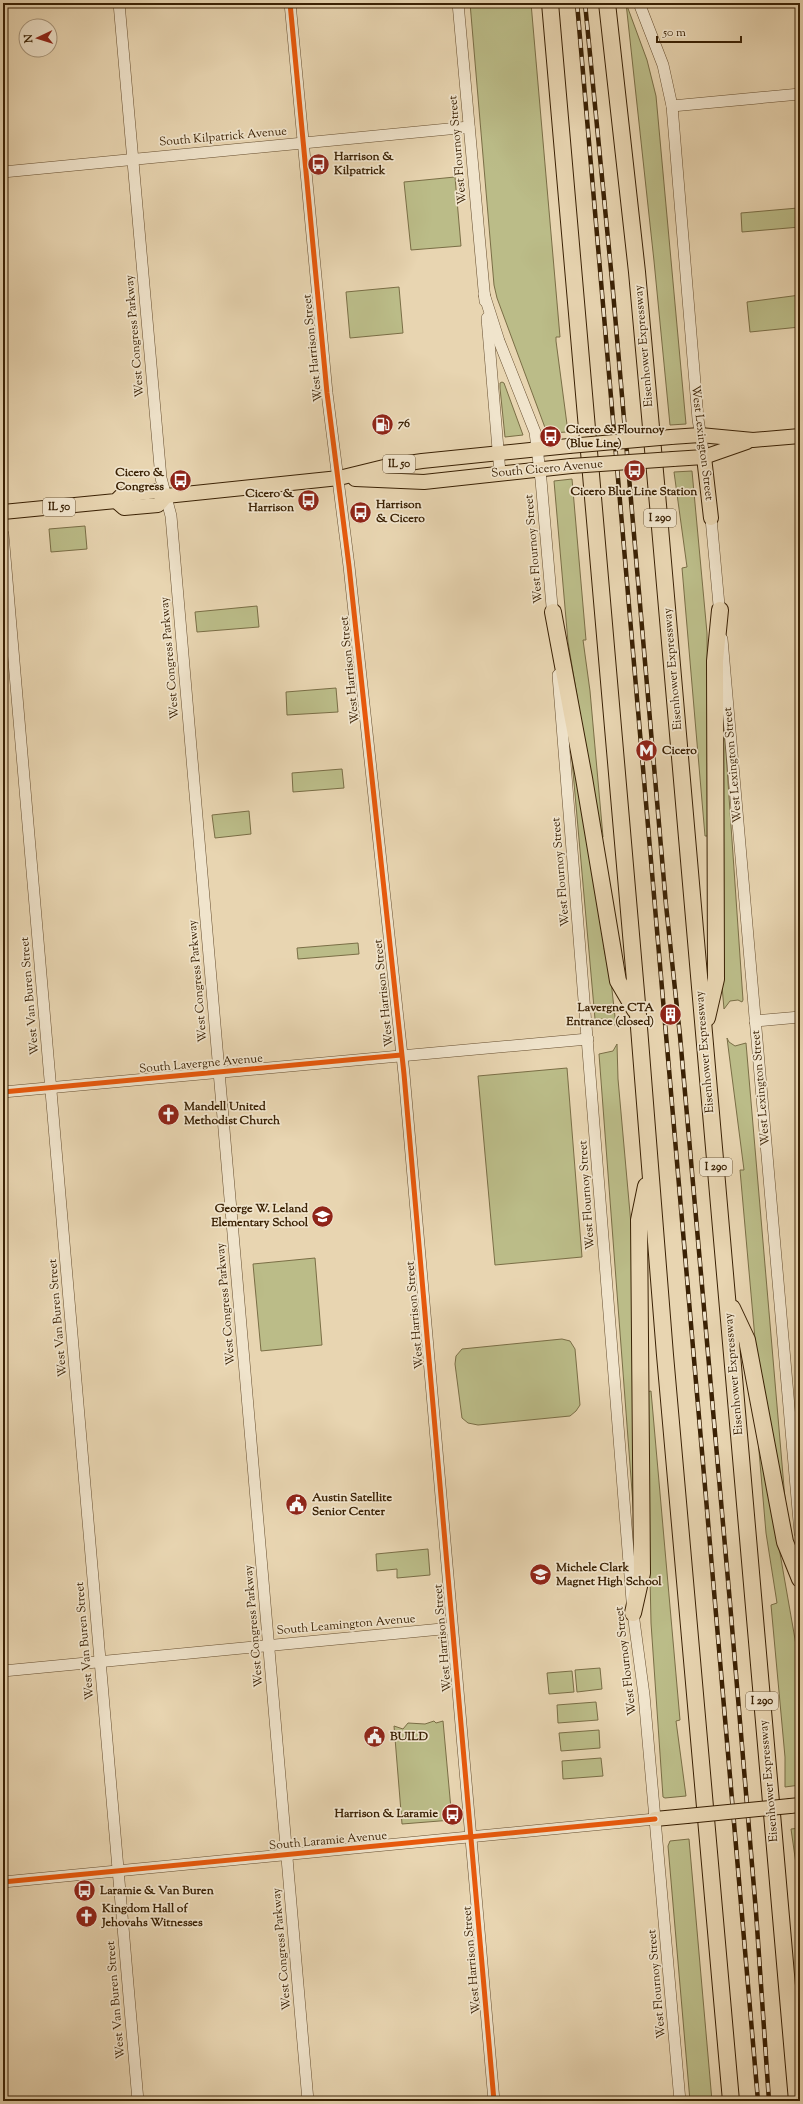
<svg xmlns="http://www.w3.org/2000/svg" width="803" height="2104" viewBox="0 0 803 2104" font-family="'Sorts Mill Goudy',serif">
<style>
.green{fill:#bbbc88;stroke:#7a6e46}
.lines{fill:none;stroke-linecap:round;stroke-linejoin:round}
.minor-casing{stroke:#664e2f;stroke-width:12}
.major-casing{stroke:#3a2104;stroke-width:16}
.highway-casing{stroke:#3a2104;stroke-width:18}
.minor{stroke:#f0e4cc;stroke-width:11}
.major{stroke:#e8d5b1;stroke-width:14}
.highway{stroke:#e8d5b1;stroke-width:16}
.rail-casing{stroke:#3a2104;stroke-width:4.5}
.rail{stroke:#f0e4cc;stroke-width:3;stroke-dasharray:9;stroke-linecap:butt}
.major-bridge-casing{stroke:#3a2104;stroke-width:16;stroke-linecap:butt}
.major-bridge{stroke:#e8d5b1;stroke-width:14}
.cycleway-casing{stroke:#f0e4cc;stroke-width:8}
.cycleway{stroke:#e8590c;stroke-width:5}
.labels{text-anchor:middle;dominant-baseline:central;stroke-width:3.5;stroke-linejoin:round;paint-order:stroke}
.shield{fill:#f0e4cc;stroke:#715c40;stroke-width:1}
.shield-label{font-size:11px;font-weight:bold;fill:#3a2104}
.street-label{font-size:12px;fill:#3a2104;stroke:#f0e4cc}
.poi-label{font-size:12px;font-weight:bold;fill:#3a2104;stroke:#f0e4cc;text-anchor:start}
</style>
<rect width="100%" height="100%" fill="#e8d5b1"/>
<filter id="stains"><feTurbulence type="fractalNoise" baseFrequency=".005" numOctaves="4"/><feColorMatrix values="0 0 0 0 .2 0 0 0 0 .09 0 0 0 0 .02 0 0 0 .5 -.17"/></filter>
<radialGradient id="worn" r=".72"><stop offset=".6" stop-color="#630" stop-opacity="0"/><stop offset="1" stop-color="#630" stop-opacity=".3"/></radialGradient>
<!-- green -->
<g class="green">
<path d="M470 3H531L560 337H556V341L568 432 547 433 497 298 494 285Z"/>
<path d="M626 3 647 60 656 96 686 424 670 425 654 261Z"/>
<path d="M455 177 461 246 411 250 404 182Z"/>
<path d="M798 208 800 227 742 232 741 213Z"/>
<path d="M399 287 403 333 350 338 346 292Z"/>
<path d="M800 295V327L750 332 747 302Z"/>
<path d="M502 382 504 383 523 435 505 437 500 388V383Z"/>
<path d="M692 471 707 633 709 836H705L682 568 687 567 674 472Z"/>
<path d="M572 479 586 640H583L590 691 603 837H599L577 709 579 708 568 642 554 481Z"/>
<path d="M85 526 87 549 51 552 49 529Z"/>
<path d="M257 606 259 627 197 632 195 612Z"/>
<path d="M336 688 338 712 287 715 286 692Z"/>
<path d="M721 724H724L743 1000 742 1002 738 1000 730 1001 724 1009 722 986Z"/>
<path d="M571 749 607 946 604 948 611 981 616 1026 607 1019H595Z"/>
<path d="M342 769 344 788 293 792 292 773Z"/>
<path d="M249 811 251 834 215 838 212 815Z"/>
<path d="M358 943 359 954 298 959 297 948Z"/>
<path d="M727 1038 729 1042 735 1046 746 1043 785 1499 756 1350 740 1170H744Z"/>
<path d="M617 1044 618 1079 634 1258 635 1531 599 1054 613 1051Z"/>
<path d="M567 1068 582 1257 495 1265 478 1076Z"/>
<path d="M315 1258 322 1345 261 1351 253 1264Z"/>
<path d="M562 1339 570 1341 575 1349 580 1405 576 1411 570 1416 478 1425 468 1423 462 1418 455 1364 456 1356 462 1349Z"/>
<path d="M651 1391 680 1720 676 1721 686 1796 665 1798 663 1797 651 1623 646 1392Z"/>
<path d="M756 1416 799 1662 800 1785 785 1787V1757L771 1605 777 1603 766 1533Z"/>
<path d="M428 1549 430 1575 397 1578V1569L377 1571 376 1554Z"/>
<path d="M600 1668 602 1689 577 1692 575 1670Z"/>
<path d="M572 1671 574 1692 549 1694 547 1673Z"/>
<path d="M596 1702 598 1720 558 1723 557 1705Z"/>
<path d="M434 1721 436 1723 443 1721 452 1820 402 1824 394 1726 403 1729 408 1723 425 1724Z"/>
<path d="M599 1730 600 1748 561 1751 559 1733Z"/>
<path d="M601 1758 603 1776 563 1779 562 1761Z"/>
<path d="M800 1828V1892L791 1829Z"/>
<path d="M689 1839 712 2101H690L668 1846 670 1841Z"/>
</g>
<g class="lines">
<defs>
<g id="minor">
<path d="M119 3 161 478 171 516 308 2101"/>
<path d="M290 3 327 393 349 566 404 1074 494 2101"/>
<path d="M458 3 485 301"/>
<path d="M639 3 663 65 672 106 698 419 704 457"/>
<path d="M672 106 800 94"/>
<path d="M3 172 469 127"/>
<path d="M484 294 499 341 535 432 541 480 553 618"/>
<path d="M487 318 500 473"/>
<path d="M711 518 720 616"/>
<path d="M3 534 138 2101"/>
<path d="M722 639 800 1533"/>
<path d="M558 675 633 1613 644 1695 680 2101"/>
<path d="M755 1021 800 1017"/>
<path d="M3 1092 588 1039"/>
<path d="M3 1671 452 1628"/>
<path d="M3 1882 655 1819"/>
</g>
<g id="major">
<path d="M671 437 700 435 753 440 800 436"/>
<path d="M704 457 711 518"/>
<path d="M673 459 704 457 747 442"/>
<path d="M355 479 424 482 571 466"/>
<path d="M116 501 124 508 158 505 166 496"/>
<path d="M3 512 116 501 122 495 156 491 166 496 339 478 388 466 422 461 569 446"/>
<path d="M790 1806 800 1805"/>
<path d="M655 1819 687 1816"/>
</g>
<g id="highway">
<path d="M550 3 638 1015 665 1355 731 2101"/>
<path d="M607 3 637 272 659 516 797 2101"/>
<path d="M553 612 584 778 618 981 635 1010"/>
<path d="M707 1018 716 979 715 661 720 610"/>
<path d="M732 1308 747 1340 785 1542 800 1579"/>
<path d="M633 1613 642 1573 639 1220 646 1186"/>
</g>
</defs>
<!-- minor casing -->
<use href="#minor" class="minor-casing"/>
<!-- major casing -->
<use href="#major" class="major-casing"/>
<!-- highway casing -->
<use href="#highway" class="highway-casing"/>
<!-- minor -->
<use href="#minor" class="minor"/>
<!-- major -->
<use href="#major" class="major"/>
<!-- highway -->
<use href="#highway" class="highway"/>
<defs>
<g id="rail">
<path d="M577 3 758 2101"/>
<path d="M585 3 612 280 666 905 680 1036 730 1603 756 1912 769 2101"/>
</g>
</defs>
<!-- rail casing -->
<use href="#rail" class="rail-casing"/>
<!-- rail -->
<use href="#rail" class="rail"/>
<defs>
<g id="major-bridge">
<path d="M569 446 671 437"/>
<path d="M571 466 673 459"/>
<path d="M687 1816 790 1806"/>
</g>
</defs>
<!-- major-bridge casing -->
<use href="#major-bridge" class="major-bridge-casing"/>
<!-- major-bridge -->
<use href="#major-bridge" class="major-bridge"/>
<defs>
<g id="cycleway">
<path d="M290 3 327 393 349 566 404 1074 494 2101"/>
<path d="M3 1092 401 1055"/>
<path d="M3 1882 655 1819"/>
</g>
</defs>
<!-- cycleway casing -->
<use href="#cycleway" class="cycleway-casing"/>
<!-- cycleway -->
<use href="#cycleway" class="cycleway"/>
</g>
<!-- icons -->
<defs>
<symbol id="bus-disc" viewBox="-11 -11 22 22"><circle r="9.5" fill="#8f2418" stroke="#f0e4cc"/><path d="M-5-6H5V4H4V6H2V4H-2V6H-4V4H-5ZM-3.5-4V0h7V-4ZM-3.5 1.2v1.5H-2V1.2ZM2 1.2v1.5H3.5V1.2Z" fill="#fff"/></symbol>
<symbol id="fuel-disc" viewBox="-11 -11 22 22"><circle r="9.5" fill="#8f2418" stroke="#f0e4cc"/><path d="M-5.5-6h7V0h2V4h1.3V-2.5L3-4.5l.8-.8L6-3V5H2.5V1h-1V6h-7ZM-4.2-4.7v3.2H.2V-4.7Z" fill="#fff"/></symbol>
<symbol id="metro-disc" viewBox="-11 -11 22 22"><circle r="9.5" fill="#8f2418" stroke="#f0e4cc"/><path d="M-5.5 5V-5H-3L0 0L3-5H5.5V5H3V-.5L0 4L-3-.5V5Z" fill="#fff"/></symbol>
<symbol id="building-disc" viewBox="-11 -11 22 22"><circle r="9.5" fill="#8f2418" stroke="#f0e4cc"/><path d="M-4-6H4V6H1V3H-1V6H-4ZM-2.5-4.3h1.7v1.8h-1.7ZM.8-4.3h1.7v1.8H.8ZM-2.5-1h1.7V.8h-1.7ZM.8-1h1.7V.8H.8Z" fill="#fff"/></symbol>
<symbol id="church-disc" viewBox="-11 -11 22 22"><circle r="9.5" fill="#8f2418" stroke="#f0e4cc"/><path d="M-1.2-6h2.4v3.5h3.3v2.4h-3.3V6h-2.4V-.1h-3.3v-2.4h3.3Z" fill="#fff"/></symbol>
<symbol id="school-disc" viewBox="-11 -11 22 22"><circle r="9.5" fill="#8f2418" stroke="#f0e4cc"/><path d="M0-5L7-2L0 1L-7-2ZM-4 1L0 2.5L4 1V4Q0 6-4 4Z" fill="#fff"/></symbol>
<symbol id="civic-disc" viewBox="-11 -11 22 22"><circle r="9.5" fill="#8f2418" stroke="#f0e4cc"/><path d="M-.6-6.5H3V-4.5H.6V-3L4-1V1h2V6H-6V1h2V-1L-.6-3ZM-1.2 2.5V6h2.4V2.5Z" fill="#fff"/></symbol>
</defs>
<g fill-rule="evenodd">
<use href="#bus-disc" x="306" y="152" width="25" height="25"/>
<use href="#fuel-disc" x="370" y="412" width="25" height="25"/>
<use href="#bus-disc" x="538" y="424" width="25" height="25"/>
<use href="#bus-disc" x="622" y="458" width="25" height="25"/>
<use href="#bus-disc" x="168" y="468" width="25" height="25"/>
<use href="#bus-disc" x="296" y="488" width="25" height="25"/>
<use href="#bus-disc" x="348" y="500" width="25" height="25"/>
<use href="#metro-disc" x="634" y="738" width="25" height="25"/>
<use href="#building-disc" x="658" y="1002" width="25" height="25"/>
<use href="#church-disc" x="156" y="1102" width="25" height="25"/>
<use href="#school-disc" x="310" y="1204" width="25" height="25"/>
<use href="#civic-disc" x="284" y="1492" width="25" height="25"/>
<use href="#school-disc" x="528" y="1562" width="25" height="25"/>
<use href="#civic-disc" x="362" y="1724" width="25" height="25"/>
<use href="#bus-disc" x="440" y="1802" width="25" height="25"/>
<use href="#bus-disc" x="72" y="1878" width="25" height="25"/>
<use href="#church-disc" x="74" y="1904" width="25" height="25"/>
</g>
<g class="labels">
<!-- shield labels -->
<g class="shield">
<rect x="383" y="455" width="32" height="18" rx="3"/>
<rect x="43" y="498" width="32" height="18" rx="3"/>
<rect x="644" y="509" width="32" height="18" rx="3"/>
<rect x="700" y="1158" width="32" height="18" rx="3"/>
<rect x="746" y="1692" width="32" height="18" rx="3"/>
</g>
<g class="shield-label">
<text x="399" y="464">IL 50</text>
<text x="59" y="507">IL 50</text>
<text x="660" y="518">I 290</text>
<text x="716" y="1167">I 290</text>
<text x="762" y="1701">I 290</text>
</g>
<!-- street labels -->
<g class="street-label">
<text transform="translate(223 137) rotate(-5)">South Kilpatrick Avenue</text>
<text transform="translate(458 150) rotate(-95)">West Flournoy Street</text>
<text transform="translate(135 336) rotate(-95)">West Congress Parkway</text>
<text transform="translate(644 346) rotate(-95)">Eisenhower Expressway</text>
<text transform="translate(313 348) rotate(-96)">West Harrison Street</text>
<text transform="translate(702 443) rotate(83)">West Lexington Street</text>
<text transform="translate(547 469) rotate(-5)">South Cicero Avenue</text>
<text transform="translate(534 549) rotate(-95)">West Flournoy Street</text>
<text transform="translate(170 658) rotate(-95)">West Congress Parkway</text>
<text transform="translate(673 669) rotate(-95)">Eisenhower Expressway</text>
<text transform="translate(350 670) rotate(-96)">West Harrison Street</text>
<text transform="translate(733 765) rotate(-95)">West Lexington Street</text>
<text transform="translate(561 872) rotate(-95)">West Flournoy Street</text>
<text transform="translate(198 981) rotate(-95)">West Congress Parkway</text>
<text transform="translate(384 993) rotate(-96)">West Harrison Street</text>
<text transform="translate(30 996) rotate(-95)">West Van Buren Street</text>
<text transform="translate(705 1052) rotate(-95)">Eisenhower Expressway</text>
<text transform="translate(201 1064) rotate(-5)">South Lavergne Avenue</text>
<text transform="translate(761 1088) rotate(-95)">West Lexington Street</text>
<text transform="translate(587 1195) rotate(-94)">West Flournoy Street</text>
<text transform="translate(226 1304) rotate(-95)">West Congress Parkway</text>
<text transform="translate(415 1315) rotate(-95)">West Harrison Street</text>
<text transform="translate(58 1318) rotate(-95)">West Van Buren Street</text>
<text transform="translate(734 1374) rotate(-95)">Eisenhower Expressway</text>
<text transform="translate(346 1625) rotate(-5)">South Leamington Avenue</text>
<text transform="translate(254 1626) rotate(-95)">West Congress Parkway</text>
<text transform="translate(443 1638) rotate(-95)">West Harrison Street</text>
<text transform="translate(85 1641) rotate(-95)">West Van Buren Street</text>
<text transform="translate(626 1661) rotate(-97)">West Flournoy Street</text>
<text transform="translate(769 1781) rotate(-95)">Eisenhower Expressway</text>
<text transform="translate(328 1841) rotate(-5)">South Laramie Avenue</text>
<text transform="translate(282 1949) rotate(-95)">West Congress Parkway</text>
<text transform="translate(472 1960) rotate(-95)">West Harrison Street</text>
<text transform="translate(657 1984) rotate(-95)">West Flournoy Street</text>
<text transform="translate(116 2000) rotate(-95)">West Van Buren Street</text>
</g>
<!-- poi labels -->
<g class="poi-label">
<text x="334" y="157">Harrison &amp;<tspan x="334" dy="14">Kilpatrick</tspan></text>
<text x="398" y="424">76</text>
<text x="566" y="430">Cicero &amp; Flournoy<tspan x="566" dy="14">(Blue Line)</tspan></text>
<text x="164" y="473" text-anchor="end">Cicero &amp;<tspan x="164" dy="14">Congress</tspan></text>
<text x="634" y="492" text-anchor="middle">Cicero Blue Line Station</text>
<text x="294" y="494" text-anchor="end">Cicero &amp;<tspan x="294" dy="14">Harrison</tspan></text>
<text x="376" y="505">Harrison<tspan x="376" dy="14">&amp; Cicero</tspan></text>
<text x="662" y="751">Cicero</text>
<text x="654" y="1008" text-anchor="end">Lavergne CTA<tspan x="654" dy="14">Entrance (closed)</tspan></text>
<text x="184" y="1107">Mandell United<tspan x="184" dy="14">Methodist Church</tspan></text>
<text x="308" y="1209" text-anchor="end">George W. Leland<tspan x="308" dy="14">Elementary School</tspan></text>
<text x="312" y="1498">Austin Satellite<tspan x="312" dy="14">Senior Center</tspan></text>
<text x="556" y="1568">Michele Clark<tspan x="556" dy="14">Magnet High School</tspan></text>
<text x="390" y="1737">BUILD</text>
<text x="438" y="1814" text-anchor="end">Harrison &amp; Laramie</text>
<text x="100" y="1891">Laramie &amp; Van Buren</text>
<text x="102" y="1909">Kingdom Hall of<tspan x="102" dy="14">Jehovahs Witnesses</tspan></text>
</g>
</g>
<!-- margin -->
<rect width="803" height="2104" fill="none" stroke="#e8d5b1" stroke-width="16"/>
<rect x="4" y="4" width="795" height="2096" fill="none" stroke="#3a2104" stroke-width="2"/>
<rect x="8" y="8" width="787" height="2088" fill="none" stroke="#3a2104"/>
<!-- north arrow -->
<g transform="translate(38 38) rotate(266)"><circle r="19" fill="#f0e4cc" stroke="#a7967c"/>
<path d="M0-3L7 15L0 10L-7 15Z" fill="#8f2418"/>
<text y="-6" font-size="11" font-weight="bold" text-anchor="middle" fill="#3a2104">N</text>
</g>
<!-- scale -->
<path d="M657 36v6h84v-6" fill="none" stroke="#3a2104" stroke-width="2"/>
<text x="663" y="36" font-size="12" fill="#3a2104" stroke="#f0e4cc" stroke-width="3" paint-order="stroke">50 m</text>
<rect width="100%" height="100%" filter="url(#stains)"/>
<rect width="100%" height="100%" fill="url(#worn)"/>
</svg>
